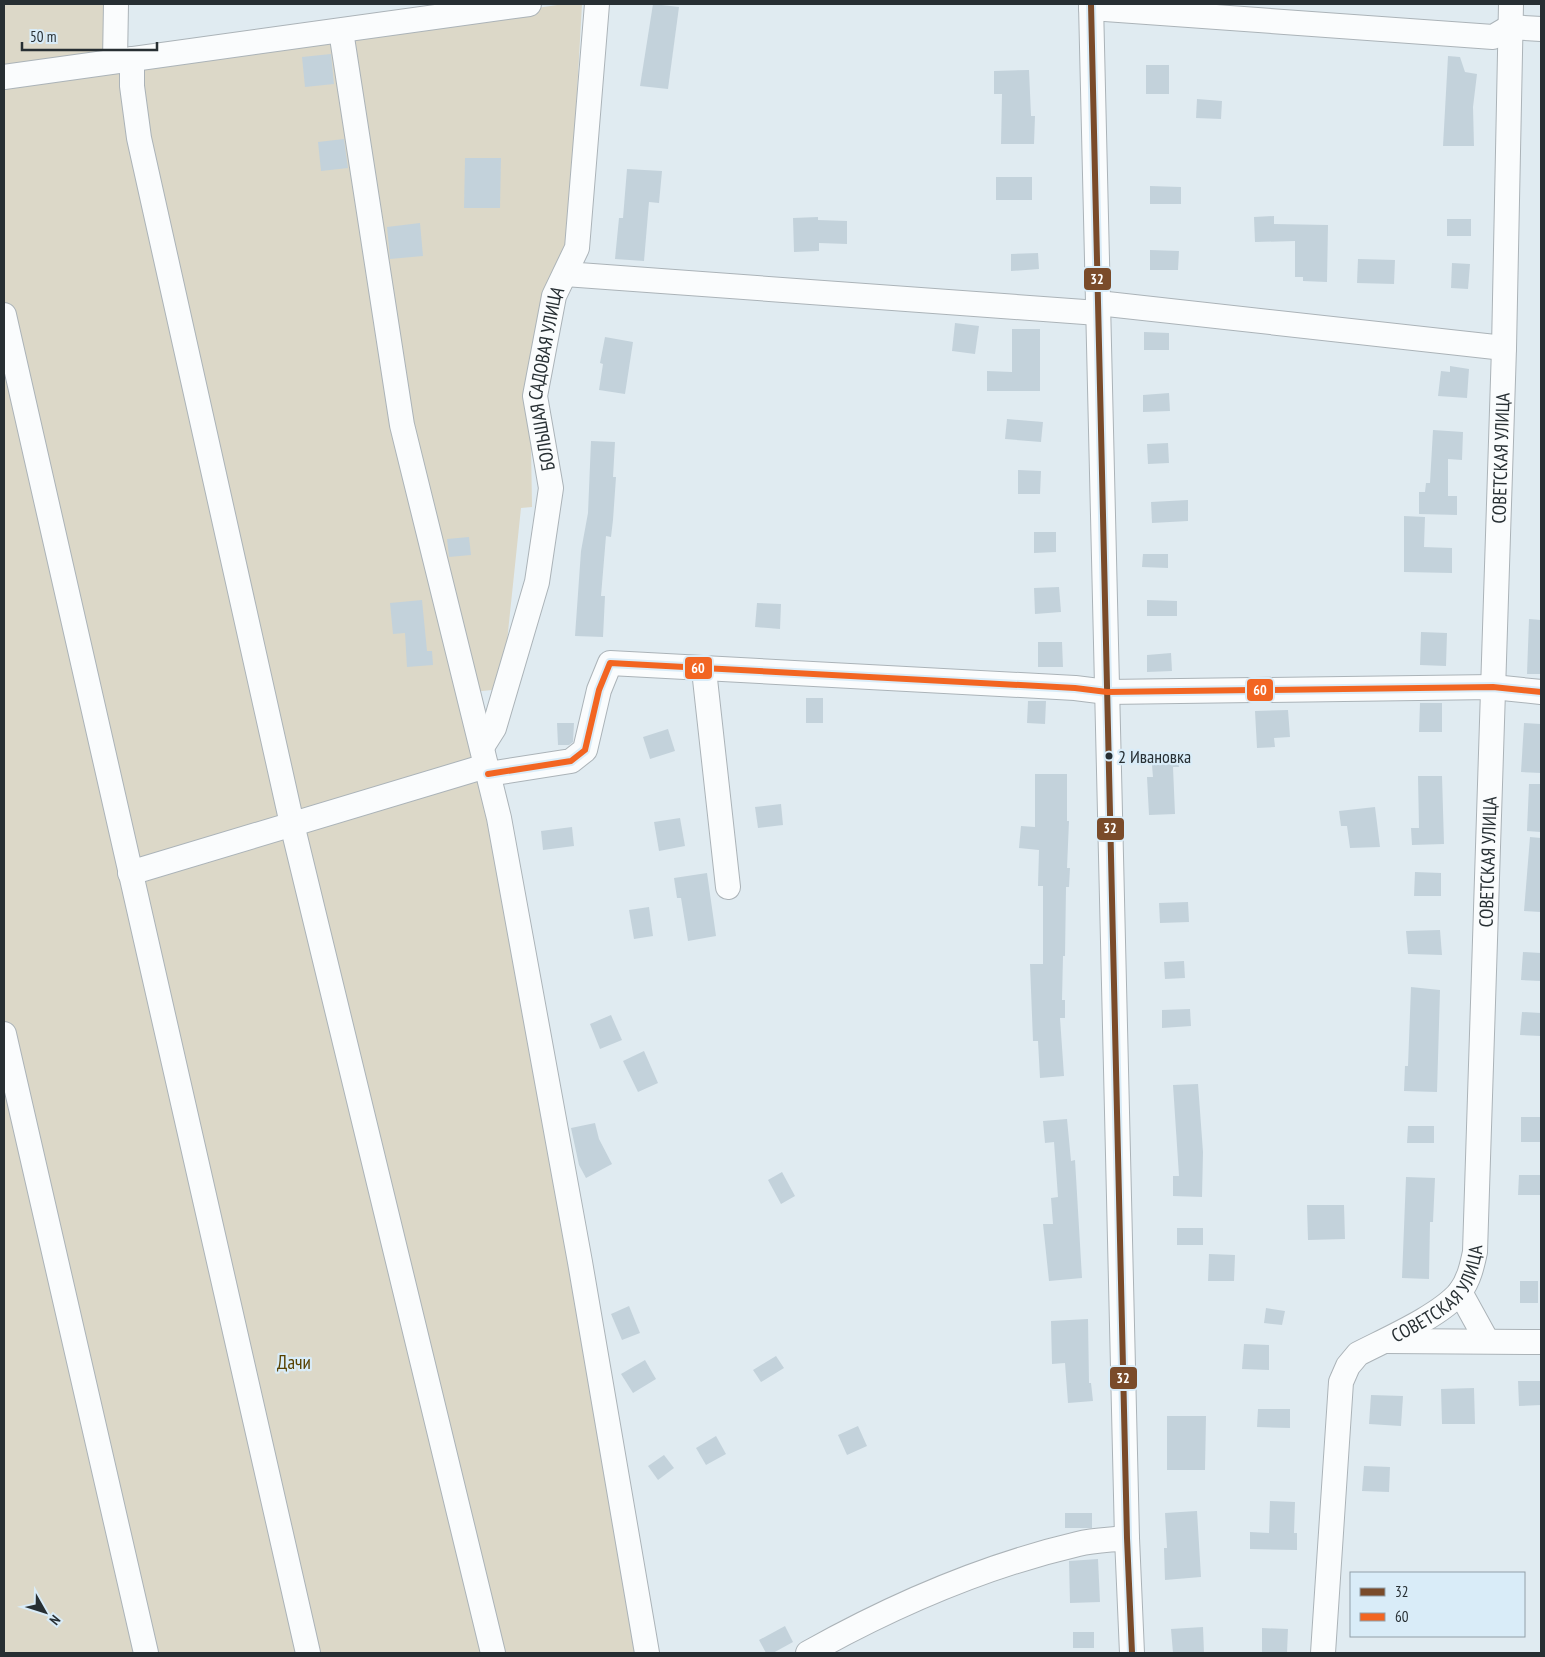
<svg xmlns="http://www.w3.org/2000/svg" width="1545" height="1657" viewBox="0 0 1545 1657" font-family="'PT Sans Narrow',sans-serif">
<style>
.green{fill:#dcd8c8}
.building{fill:#c3d2db}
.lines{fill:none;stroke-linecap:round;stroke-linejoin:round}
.minor-casing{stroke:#abb3b8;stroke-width:26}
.minor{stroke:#fafcfd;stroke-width:24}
.bus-1-casing{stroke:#d9ecf8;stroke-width:10}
.bus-2-casing{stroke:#d9ecf8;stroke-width:10}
.bus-1{stroke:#7a4b2a;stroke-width:6}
.bus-2{stroke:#f26522;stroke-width:6}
.bus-dot{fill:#272f33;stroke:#d9ecf8;stroke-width:2}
.labels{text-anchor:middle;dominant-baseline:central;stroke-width:4.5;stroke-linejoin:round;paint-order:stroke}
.bus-label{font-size:18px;fill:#272f33;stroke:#d9ecf8;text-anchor:start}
.street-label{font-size:19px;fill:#272f33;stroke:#d9ecf8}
.park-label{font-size:19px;fill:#574100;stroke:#d9ecf8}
.line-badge{stroke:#d9ecf8;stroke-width:2}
.badge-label{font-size:14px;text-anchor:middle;font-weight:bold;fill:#fff}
</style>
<rect width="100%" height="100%" fill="#e0ebf1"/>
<!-- green -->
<path class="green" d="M4 4H110L109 71 564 4H582L569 236 550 276 530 380 532 507 521 508 502 689 462 693 481 774 638 1653H4Z"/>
<!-- building -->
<g class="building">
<path d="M653 4 679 7 668 89 640 86Z"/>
<path d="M331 54 334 84 305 87 302 57Z"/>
<path d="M1448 56 1460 57 1465 72 1477 74 1473 107 1474 146H1443Z"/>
<rect x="1146" y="65" width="23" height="29"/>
<path d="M1029 70 1031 116H1035L1034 144H1001L1002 94H994V71Z"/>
<path d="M1197 99 1222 101 1221 119 1196 118Z"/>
<path d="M344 139 348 168 321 171 318 142Z"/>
<path d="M465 158H501L500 208H464Z"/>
<path d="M627 169 662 171 659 203 649 202 644 261 615 259 619 218H623Z"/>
<rect x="996" y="177" width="36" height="23"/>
<path d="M1150 186 1181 187V204H1150Z"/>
<path d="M1274 216V224L1328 225 1327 282 1303 281V277H1295V241L1255 242 1254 217Z"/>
<path d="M818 217V220L847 221V244L819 243V251L794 252 793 218Z"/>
<rect x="1447" y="219" width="24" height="17"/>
<path d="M420 223 423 256 390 259 387 227Z"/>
<path d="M1150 250 1179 251 1178 270H1150Z"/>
<path d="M1038 253 1039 269 1011 271V254Z"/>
<path d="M1358 259 1395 260 1394 284 1357 283Z"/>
<path d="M1452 263 1470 264 1468 289 1451 288Z"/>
<path d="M955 323 979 326 975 354 952 351Z"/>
<path d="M1012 329H1040V391H987V371L1012 372Z"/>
<path d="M1144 332 1169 333V350H1144Z"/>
<path d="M605 337 633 342 625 394 599 390 603 364 600 363Z"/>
<path d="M1450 366 1469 369 1467 398 1438 396 1441 371 1450 372Z"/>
<path d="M1169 393 1170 411 1143 412V395Z"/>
<path d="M1007 419 1043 422 1041 442 1005 439Z"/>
<path d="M1433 430 1463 432 1462 460 1448 459V496H1457V515L1419 514V492H1425L1426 483H1430Z"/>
<path d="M591 441 615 442 613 477H616L613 520 611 537 606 536 601 596H605L603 637 575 636 581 551 588 513Z"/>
<path d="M1168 443 1169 463 1148 464 1147 444Z"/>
<path d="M1018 470 1041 471 1040 494H1018Z"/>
<path d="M1188 500V521L1152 523 1151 502Z"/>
<path d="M1404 516 1425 517 1424 547 1452 548V573L1404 572Z"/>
<path d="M1034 532H1056V552L1034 553Z"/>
<path d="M469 537 471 555 449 557 447 539Z"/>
<path d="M1143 554H1168V568L1142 567Z"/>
<path d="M1059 587 1061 612 1035 614 1034 588Z"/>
<path d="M422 600 427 651H432L433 665 407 667 405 633 393 634 390 603Z"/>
<path d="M1147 600 1177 601V616H1147Z"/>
<path d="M757 603 781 604 780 629 755 627Z"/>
<path d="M1529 619 1541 620V674H1527Z"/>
<path d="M1421 632 1447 633 1446 666 1420 665Z"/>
<path d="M1038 642H1062L1063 667H1038Z"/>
<path d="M1171 653 1172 671 1147 672V655Z"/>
<rect x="806" y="698" width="17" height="25"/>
<path d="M1028 701H1046L1045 724 1027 723Z"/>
<path d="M1420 703H1442V732H1419Z"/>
<path d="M1288 710 1290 737 1274 738 1275 747 1257 748 1255 711Z"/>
<path d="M557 723H574L573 742 569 745H558Z"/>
<path d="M1524 723 1541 724V773L1521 772Z"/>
<path d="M668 729 675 751 650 759 643 737Z"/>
<path d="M1178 752 1179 767H1173L1175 814 1149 815 1147 777H1153L1151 754Z"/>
<path d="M1035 774H1067V821H1069L1067 868H1070L1069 887H1066L1065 956H1063L1062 1000H1065V1018H1060L1064 1076 1040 1078 1038 1041H1033L1030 964H1043V886H1038L1039 850 1019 848 1021 826 1035 827Z"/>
<path d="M1418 776H1442L1444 844 1412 845 1411 828H1419Z"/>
<path d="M1529 784H1541V832L1527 831Z"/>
<path d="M781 804 783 825 758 828 755 807Z"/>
<path d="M1375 807 1380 847 1350 848 1347 826H1341L1339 811Z"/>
<path d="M680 818 685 846 659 851 654 822Z"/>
<path d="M572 827 574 846 543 850 541 831Z"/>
<path d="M1530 837 1541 838V912L1524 911Z"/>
<path d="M1415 872 1441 873V896H1414Z"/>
<path d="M707 873 716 936 688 941 681 898H677L674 878Z"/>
<path d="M1188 902 1189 922 1160 923 1159 903Z"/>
<path d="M649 907 653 936 634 939 629 910Z"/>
<path d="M1440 930 1442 955 1408 954 1406 931Z"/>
<path d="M1523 952 1541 953V981L1521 980Z"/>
<path d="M1184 961 1185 978 1165 979 1164 962Z"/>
<path d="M1411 987 1440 990 1437 1092 1404 1091 1405 1066H1408Z"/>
<path d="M1190 1009 1191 1026 1162 1028V1010Z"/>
<path d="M1522 1012 1541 1013V1036L1520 1035Z"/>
<path d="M611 1015 622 1040 600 1049 590 1024Z"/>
<path d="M644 1051 658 1083 638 1092 623 1061Z"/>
<path d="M1198 1084 1203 1152 1202 1197 1173 1196V1176H1179L1173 1085Z"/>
<rect x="1521" y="1117" width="20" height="25"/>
<path d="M1067 1119 1071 1161 1075 1160 1082 1278 1049 1281 1043 1224H1053L1051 1198 1058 1197 1054 1142 1045 1143 1043 1121Z"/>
<path d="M595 1123 599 1139 612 1164 586 1178 579 1165 571 1128Z"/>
<path d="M1408 1126H1434V1143H1407Z"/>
<path d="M782 1172 795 1196 781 1204 768 1180Z"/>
<path d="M1519 1175H1541V1195H1518Z"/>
<path d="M1406 1177 1435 1178 1433 1222H1430L1429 1279 1402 1278Z"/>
<path d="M1307 1205H1344L1345 1239 1308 1240Z"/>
<rect x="1177" y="1228" width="26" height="17"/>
<path d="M1209 1254 1235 1255 1234 1281H1208Z"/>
<rect x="1520" y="1281" width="18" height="22"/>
<path d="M629 1306 640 1333 622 1340 611 1314Z"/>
<path d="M1266 1308 1285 1311 1282 1325 1264 1323Z"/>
<path d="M1088 1319 1089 1383H1091L1093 1401 1068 1403 1065 1363 1052 1364 1051 1321Z"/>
<path d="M1244 1344 1269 1345V1370L1242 1369Z"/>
<path d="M776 1356 784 1368 761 1382 753 1370Z"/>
<path d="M645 1360 656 1379 633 1393 621 1374Z"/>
<path d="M1518 1381H1541V1405L1519 1406Z"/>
<path d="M1474 1388 1475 1424H1442L1441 1389Z"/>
<path d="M1371 1395 1403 1396 1401 1426 1369 1424Z"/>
<path d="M1258 1409H1290V1428L1257 1427Z"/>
<path d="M1167 1416H1206L1205 1470H1167Z"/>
<path d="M858 1426 867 1446 847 1455 838 1435Z"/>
<path d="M716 1436 726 1454 706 1465 696 1448Z"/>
<path d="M664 1455 674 1468 658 1480 648 1466Z"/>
<path d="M1364 1466 1390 1467 1389 1492 1362 1491Z"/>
<path d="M1270 1501 1295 1502 1294 1533H1297V1550L1250 1549V1532L1269 1533Z"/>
<path d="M1197 1511 1201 1577 1165 1580 1164 1548H1167L1165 1513Z"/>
<rect x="1065" y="1513" width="27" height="15"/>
<path d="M1098 1559 1100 1602 1070 1603 1069 1561Z"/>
<path d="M785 1626 793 1642 773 1653H766L759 1640Z"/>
<path d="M1203 1627 1204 1653H1173L1171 1629Z"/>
<path d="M1262 1628 1288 1629 1287 1653H1262Z"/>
<rect x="1073" y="1632" width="21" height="16"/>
</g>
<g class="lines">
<defs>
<g id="minor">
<path d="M1091 4 1127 1538 1132 1653"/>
<path d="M1091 8 1493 37 1510 27 1541 29"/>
<path d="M341 31 402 425 499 818 580 1262 647 1653"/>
<path d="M132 59V86L139 138 292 824 493 1653"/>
<path d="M115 61 116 4"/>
<path d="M4 77 529 4"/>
<path d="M565 274 1098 313"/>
<path d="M1098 303 1504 348"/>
<path d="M4 315 308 1653"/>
<path d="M704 670 728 887"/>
<path id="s1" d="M482 747 494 728 537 582 551 488 535 396 554 296 577 248 597 4"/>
<path d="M488 774 571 761 585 750 599 690 610 663 1075 688 1107 692 1493 687 1541 692"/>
<path d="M130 873 486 766"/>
<path d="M4 1034 146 1653"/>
<path d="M1460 1292 1487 1341"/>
<path d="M1386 1341 1541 1342"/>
<path d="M808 1653C892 1606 984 1566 1078 1544 1094 1540 1111 1540 1127 1538"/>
<path id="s2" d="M1323 1653 1341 1382 1348 1366 1358 1354C1387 1339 1440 1316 1460 1292 1469 1280 1472 1266 1475 1252L1504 348 1511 4"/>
</g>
</defs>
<!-- minor casing -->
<use href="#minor" class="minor-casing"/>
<!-- minor -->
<use href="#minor" class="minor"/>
<defs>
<path id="bus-1" d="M1091 4 1127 1538 1132 1653"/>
<path id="bus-2" d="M488 774 571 761 585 750 599 690 610 663 1075 688 1107 692 1493 687 1541 692"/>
</defs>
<!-- bus-1 casing -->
<use href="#bus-1" class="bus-1-casing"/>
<!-- bus-2 casing -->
<use href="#bus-2" class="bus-2-casing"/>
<!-- bus-1 -->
<use href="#bus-1" class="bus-1"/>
<!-- bus-2 -->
<use href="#bus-2" class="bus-2"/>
</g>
<!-- markers -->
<circle class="bus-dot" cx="1109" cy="756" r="4.5"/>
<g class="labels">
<!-- bus labels -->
<g class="bus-label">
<text x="1118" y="756">2 Ивановка</text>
</g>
<!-- street labels -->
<g class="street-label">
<text stroke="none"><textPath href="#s1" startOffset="381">БОЛЬШАЯ САДОВАЯ УЛИЦА</textPath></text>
<text stroke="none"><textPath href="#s2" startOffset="1262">СОВЕТСКАЯ УЛИЦА</textPath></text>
<text stroke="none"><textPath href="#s2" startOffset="858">СОВЕТСКАЯ УЛИЦА</textPath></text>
<text stroke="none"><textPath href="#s2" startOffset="409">СОВЕТСКАЯ УЛИЦА</textPath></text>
</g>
<!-- park labels -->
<g class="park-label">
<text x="294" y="1362">Дачи</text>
</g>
</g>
<g class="line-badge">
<rect x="1083" y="267" width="29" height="24" rx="5" fill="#7a4b2a"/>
<rect x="684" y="656" width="29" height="24" rx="5" fill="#f26522"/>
<rect x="1246" y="678" width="28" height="24" rx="5" fill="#f26522"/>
<rect x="1096" y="817" width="29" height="24" rx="5" fill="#7a4b2a"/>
<rect x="1109" y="1366" width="29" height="24" rx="5" fill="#7a4b2a"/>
</g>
<g class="badge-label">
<text x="1097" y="284">32</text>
<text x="698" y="673">60</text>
<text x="1260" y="695">60</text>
<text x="1110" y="833">32</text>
<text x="1123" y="1383">32</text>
</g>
<!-- border -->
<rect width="1545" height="1657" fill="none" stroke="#272f33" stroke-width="10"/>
<!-- legend -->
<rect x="1350" y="1572" width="175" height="65" fill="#d9ecf8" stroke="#92a0a9"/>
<rect x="1360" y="1588" width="25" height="8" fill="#7a4b2a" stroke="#92a0a9"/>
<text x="1395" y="1597" font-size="15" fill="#272f33">32</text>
<rect x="1360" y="1613" width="25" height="8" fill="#f26522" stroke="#92a0a9"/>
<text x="1395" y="1622" font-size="15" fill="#272f33">60</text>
<!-- north arrow -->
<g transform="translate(45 1612) rotate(129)" stroke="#d9ecf8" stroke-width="4" paint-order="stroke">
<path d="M0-4L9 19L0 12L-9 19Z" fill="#272f33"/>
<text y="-8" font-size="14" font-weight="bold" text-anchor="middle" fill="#272f33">N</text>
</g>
<!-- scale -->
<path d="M22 42v8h135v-8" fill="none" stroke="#272f33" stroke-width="2.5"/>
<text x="30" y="42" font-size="15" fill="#272f33" stroke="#d9ecf8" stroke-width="4" paint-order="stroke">50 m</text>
</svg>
